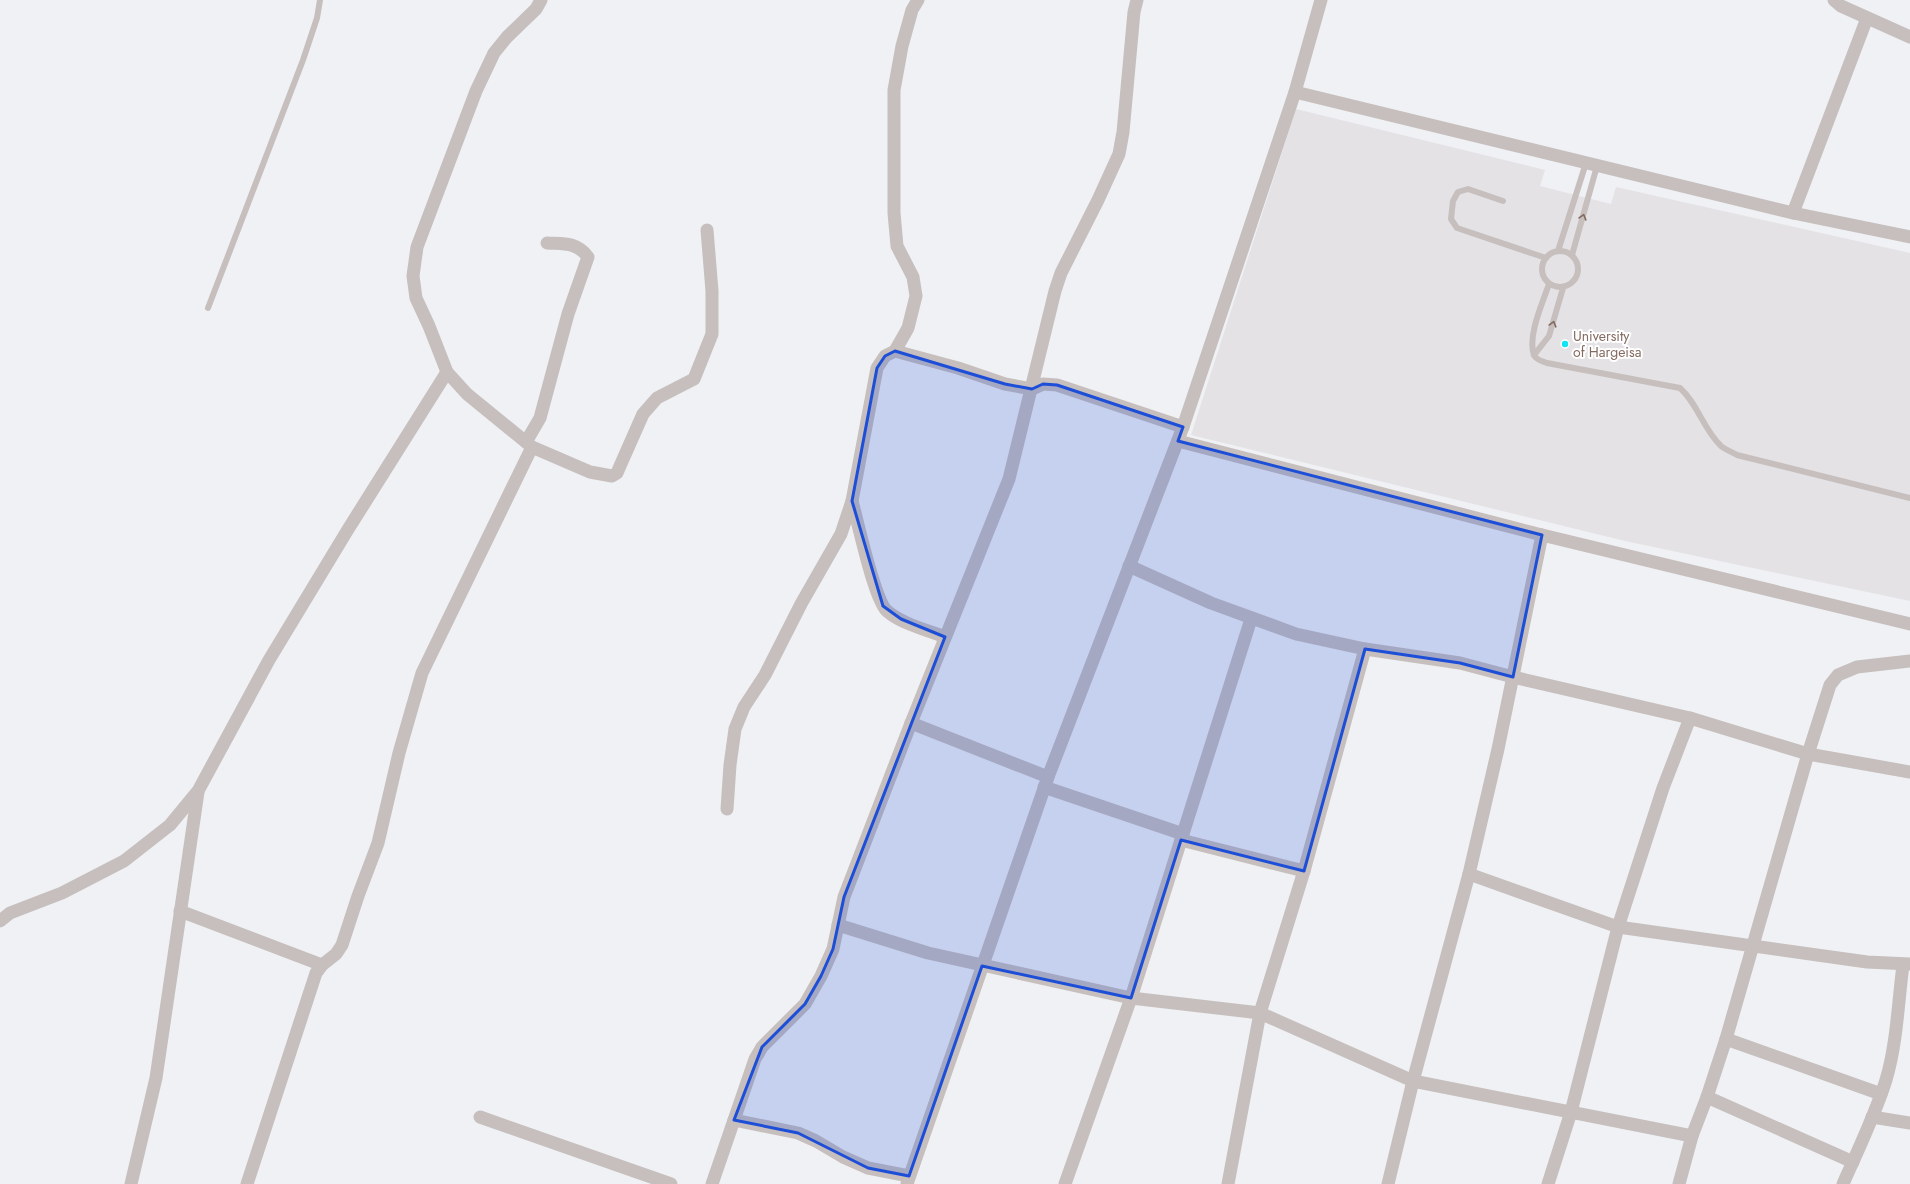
<svg xmlns="http://www.w3.org/2000/svg" width="1910" height="1184" viewBox="0 0 1910 1184" font-family="Jost,sans-serif">
<style>
.built{fill:#e4e2e5}
.lines{fill:none;stroke-linecap:round;stroke-linejoin:round}
.service{stroke:#c6bfbd;stroke-width:6}
.minor{stroke:#c6bfbd;stroke-width:13}
.oneway{stroke:#846b61}
.marked{fill:#1d4ed8;fill-opacity:0.2;stroke:#1d4ed8;stroke-width:3;stroke-linejoin:round}
.poi-dot{fill:#13e4f2;stroke:#fff;stroke-width:1.5}
.labels{text-anchor:middle;dominant-baseline:central;stroke-width:4;stroke-linejoin:round;paint-order:stroke}
.poi-label{font-size:14px;fill:#846b61;stroke:#fff;text-anchor:start}
</style>
<rect width="100%" height="100%" fill="#f0f1f5"/>
<!-- built -->
<path class="built" d="M1296 109 1545 170 1540 186 1611 204 1616 187 1910 253V601L1625 541 1191 435Z"/>
<g class="lines">
<!-- service -->
<g class="service">
<path d="M1503 201 1468 189 1458 192 1453 201 1451 219 1457 228 1546 258"/>
<circle cx="1560" cy="269" r="18"/>
<path d="M1558 251 1586 163"/>
<path d="M1572 255 1597 166"/>
<path d="M1549 284C1543 302 1527 336 1534 355 1536 360 1542 361 1547 363L1680 388C1698 404 1703 429 1721 446 1726 450 1732 452 1737 455L1910 498"/>
<path d="M208 308 303 60 317 18 320 0"/>
<path d="M1534 355 1549 336 1563 288"/>
</g>
<!-- minor -->
<g class="minor">
<path d="M541 0 536 9 507 37 494 53 476 91 417 247 413 276 416 298 429 326 447 372 467 394 532 447 590 472 612 476 617 473 620 466 643 414 657 398 694 379 712 334V291L707 230"/>
<path d="M1834 0 1841 6 1910 37"/>
<path d="M1295 92 1793 213 1910 237"/>
<path d="M1793 213 1867 18"/>
<path d="M895 351 908 328 916 296 913 277 897 246 894 213V90L902 46 912 10 918 0"/>
<path d="M1178 441 1542 535 1910 624"/>
<path d="M526 442 540 418 568 314 588 257C577 242 564 244 547 243"/>
<path d="M852 501C858 522 874 599 887 611 902 624 927 630 945 637"/>
<path d="M1129 566 1211 603 1296 634 1365 649 1460 663 1513 677 1690 718 1808 754 1910 772"/>
<path d="M911 723 1048 777"/>
<path d="M1044 787 1183 834"/>
<path d="M727 809 730 765 735 729 744 707 765 675 801 604 841 534 852 501 877 368 885 356 895 351 958 368 1005 384 1032 389 1043 384 1057 385 1183 427"/>
<path d="M1181 840 1304 871"/>
<path d="M1469 874 1618 927 1867 962 1910 964"/>
<path d="M180 911 322 965"/>
<path d="M0 921 10 913 62 893 124 861 170 825 198 791 269 660 347 531 447 372"/>
<path d="M838 925 928 953 1131 998 1260 1013 1413 1081 1692 1136"/>
<path d="M1726 1039 1881 1094"/>
<path d="M1707 1097 1853 1162"/>
<path d="M480 1117 671 1184"/>
<path d="M1872 1117 1910 1123"/>
<path d="M734 1120 798 1133 816 1141 843 1157 868 1168 909 1176"/>
<path d="M131 1184 156 1078 198 792"/>
<path d="M247 1184 316 973 322 965 336 954 342 945 358 896 378 843 399 753 422 673 532 447"/>
<path d="M712 1184 755 1059 762 1047 805 1004 821 976 833 949 844 897 911 723 1009 479 1055 291 1061 273 1098 200 1119 154 1123 132 1134 12 1137 0"/>
<path d="M907 1184 1048 777 1183 427 1295 92 1321 0"/>
<path d="M1065 1184 1131 998 1251 619"/>
<path d="M1228 1184 1260 1013 1304 871 1365 649"/>
<path d="M1388 1184 1413 1081 1469 874 1498 749 1542 535"/>
<path d="M1548 1184 1571 1112 1618 927 1663 788 1690 718"/>
<path d="M1679 1184 1692 1136 1707 1097 1726 1039 1808 754 1830 685 1838 675 1857 667 1910 661"/>
<path d="M1843 1184C1858 1150 1875 1115 1886 1080 1897 1043 1898 1003 1903 965"/>
</g>
</g>
<!-- one-way arrows -->
<defs><path id="oneway-chevron" d="M-2-3.5L2.5 0L-2 3.5" fill="none" stroke-width="1.6" stroke-linecap="round" stroke-linejoin="round"/></defs>
<g class="oneway">
<use href="#oneway-chevron" transform="translate(1583 217) rotate(-74)"/>
<use href="#oneway-chevron" transform="translate(1553 324) rotate(-75)"/>
</g>
<!-- marked area -->
<path class="marked" d="M895 351 1005 384 1032 389 1043 384 1057 385 1183 427 1178 441 1542 535 1513 677 1460 663 1365 649 1304 871 1181 840 1131 998 982 966 909 1176 868 1168 798 1133 734 1120 762 1047 805 1004 821 976 833 949 844 897 945 637 901 619 883 606 852 501 877 368 885 356Z"/>
<!-- markers -->
<circle class="poi-dot" cx="1565" cy="344" r="4"/>
<g class="labels">
<!-- poi labels -->
<g class="poi-label">
<text x="1573" y="336">University<tspan x="1573" dy="16">of Hargeisa</tspan></text>
</g>
</g>
</svg>
